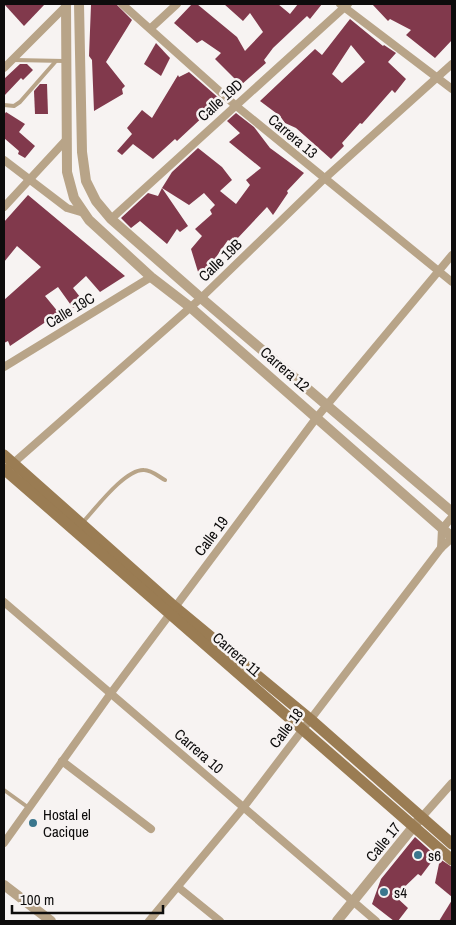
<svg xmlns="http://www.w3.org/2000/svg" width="456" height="925" viewBox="0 0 456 925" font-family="'Archivo Narrow',sans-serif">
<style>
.building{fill:#81394c;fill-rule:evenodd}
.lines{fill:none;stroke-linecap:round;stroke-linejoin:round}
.service{stroke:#b8a488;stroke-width:4}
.minor{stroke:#b8a488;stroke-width:8}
.tertiary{stroke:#b8a488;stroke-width:10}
.secondary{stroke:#9a7c53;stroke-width:11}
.poi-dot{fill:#3a768d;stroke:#f7f3f2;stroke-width:2}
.labels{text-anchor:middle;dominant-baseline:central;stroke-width:5;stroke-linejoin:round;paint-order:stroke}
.street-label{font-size:15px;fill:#0d0c0c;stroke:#f7f3f2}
.poi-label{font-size:15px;fill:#0d0c0c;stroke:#f7f3f2;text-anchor:start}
</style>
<rect width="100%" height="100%" fill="#f7f3f2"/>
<!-- building -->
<g class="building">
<path d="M4 4H45L24 26Z"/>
<path d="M95 4H116L132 20 106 62 125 86 122 89 123 94 94 111 92 60 89 56 91 5Z"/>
<path d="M192 4H197L237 37 245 51 263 32 250 13 243 21 224 4H278L290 14 298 4H322L310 19 307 16 273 48 264 60 266 63 241 85 215 59 221 53 202 40 197 43 174 23Z"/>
<path d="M372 4H452V40L435 58 406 35 411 30 390 19 388 21Z"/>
<path d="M350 19 383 46 384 45 396 53 388 62 406 79 395 93 392 90 362 124 360 123 342 143 344 146 331 159 296 128 285 123 280 116 260 101 315 49 322 55ZM351 45 365 62 342 83 332 74Z"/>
<path d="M156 43 170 58 161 76 144 64Z"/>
<path d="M20 64H27L33 70 23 80 21 78 4 96V79Z"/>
<path d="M189 72 221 100 177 141 175 139 153 159 133 144 122 155 117 151 132 134 127 128 142 110 152 118 178 75 179 77Z"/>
<path d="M40 84H47L48 114H35L34 91Z"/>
<path d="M6 112 25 124 19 132 35 146 25 158 18 154 19 151 4 138V115Z"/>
<path d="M236 113 254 127 270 148 304 173 287 191 288 193 273 215 267 207 235 241 234 239 231 242 228 240 212 263 199 275 191 249 202 236 195 229 212 214 210 210 215 205 204 193 189 205 162 188 172 172 198 148 222 167 232 180 220 191 236 204 250 185 246 180 261 168 229 142 240 133 227 121Z"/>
<path d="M162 188 188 226 180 232 177 229 167 244 140 221 131 228 121 218 148 193 158 196Z"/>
<path d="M28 195 125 276 100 292 86 276 73 288 84 302 73 308 58 287 45 296 59 313 10 346 8 341 4 343V300L41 267 17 246 4 262V222Z"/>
<path d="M415 837 436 856 421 876 418 874 395 896 408 908 398 921H394L372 904 381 879Z"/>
<path d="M440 859 452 867V897L435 883Z"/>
<path d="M452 900V921H439Z"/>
</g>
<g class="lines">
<!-- service -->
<g class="service">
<path d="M14 60 64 61"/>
<path d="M4 105 14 106 20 102 56 61"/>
<path d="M83 522C96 508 125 469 144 470 152 470 159 477 165 480"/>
<path d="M4 790 29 808"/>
</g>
<!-- minor -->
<g class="minor">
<path d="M122 4 235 105 452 282"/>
<path d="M340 4 452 89"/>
<path d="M151 28 177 4"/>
<path d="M4 68 67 5"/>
<path d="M4 160 67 208 84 213"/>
<path d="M4 207 67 139"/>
<path d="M111 219 348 4"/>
<path d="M4 367 151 277"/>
<path d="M10 466 201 298 324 179 452 64"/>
<path d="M441 548 442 529 452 517"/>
<path d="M4 602 376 921"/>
<path d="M62 761 151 829"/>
<path d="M421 818 452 783"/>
<path d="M4 843 111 693 317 417 452 255"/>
<path d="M178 887 220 921"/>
<path d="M149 921 243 808 441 548 452 538"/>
</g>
<!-- tertiary -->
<g class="tertiary">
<path d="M66 4 67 172 74 198 89 220 151 277 190 307 452 537"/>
<path d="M79 4 82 152 86 181 96 201 111 219 201 298 452 512"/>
<path d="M4 885 51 921"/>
<path d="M337 921 418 821"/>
</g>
<!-- secondary -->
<g class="secondary">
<path d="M4 455 175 607 310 719 452 844"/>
<path d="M4 469 452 860"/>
</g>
</g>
<!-- markers -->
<g class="poi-dot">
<circle cx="33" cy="823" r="5"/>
<circle cx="418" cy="855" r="5"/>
<circle cx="384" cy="892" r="5"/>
</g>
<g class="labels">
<!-- street labels -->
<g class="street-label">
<text transform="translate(220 100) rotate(-42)">Calle 19D</text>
<text transform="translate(293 136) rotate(40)">Carrera 13</text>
<text transform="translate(220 260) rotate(-44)">Calle 19B</text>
<text transform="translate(70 310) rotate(-31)">Calle 19C</text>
<text transform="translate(285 369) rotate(41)">Carrera 12</text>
<text transform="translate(211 536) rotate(-53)">Calle 19</text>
<text transform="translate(237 654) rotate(41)">Carrera 11</text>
<text transform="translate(286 728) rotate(-53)">Calle 18</text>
<text transform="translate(199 751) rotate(41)">Carrera 10</text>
<text transform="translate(383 842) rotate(-51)">Calle 17</text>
</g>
<!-- poi labels -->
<g class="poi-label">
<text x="43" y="814">Hostal el<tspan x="43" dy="17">Cacique</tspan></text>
<text x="428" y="855">s6</text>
<text x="394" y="892">s4</text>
</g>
</g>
<!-- border -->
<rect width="456" height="925" fill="none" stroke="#0d0c0c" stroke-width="10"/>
<!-- scale -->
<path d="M12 905v8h151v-8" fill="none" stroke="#0d0c0c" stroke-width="2.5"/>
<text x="20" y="905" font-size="15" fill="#0d0c0c" stroke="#f7f3f2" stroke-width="4" paint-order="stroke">100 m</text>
</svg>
